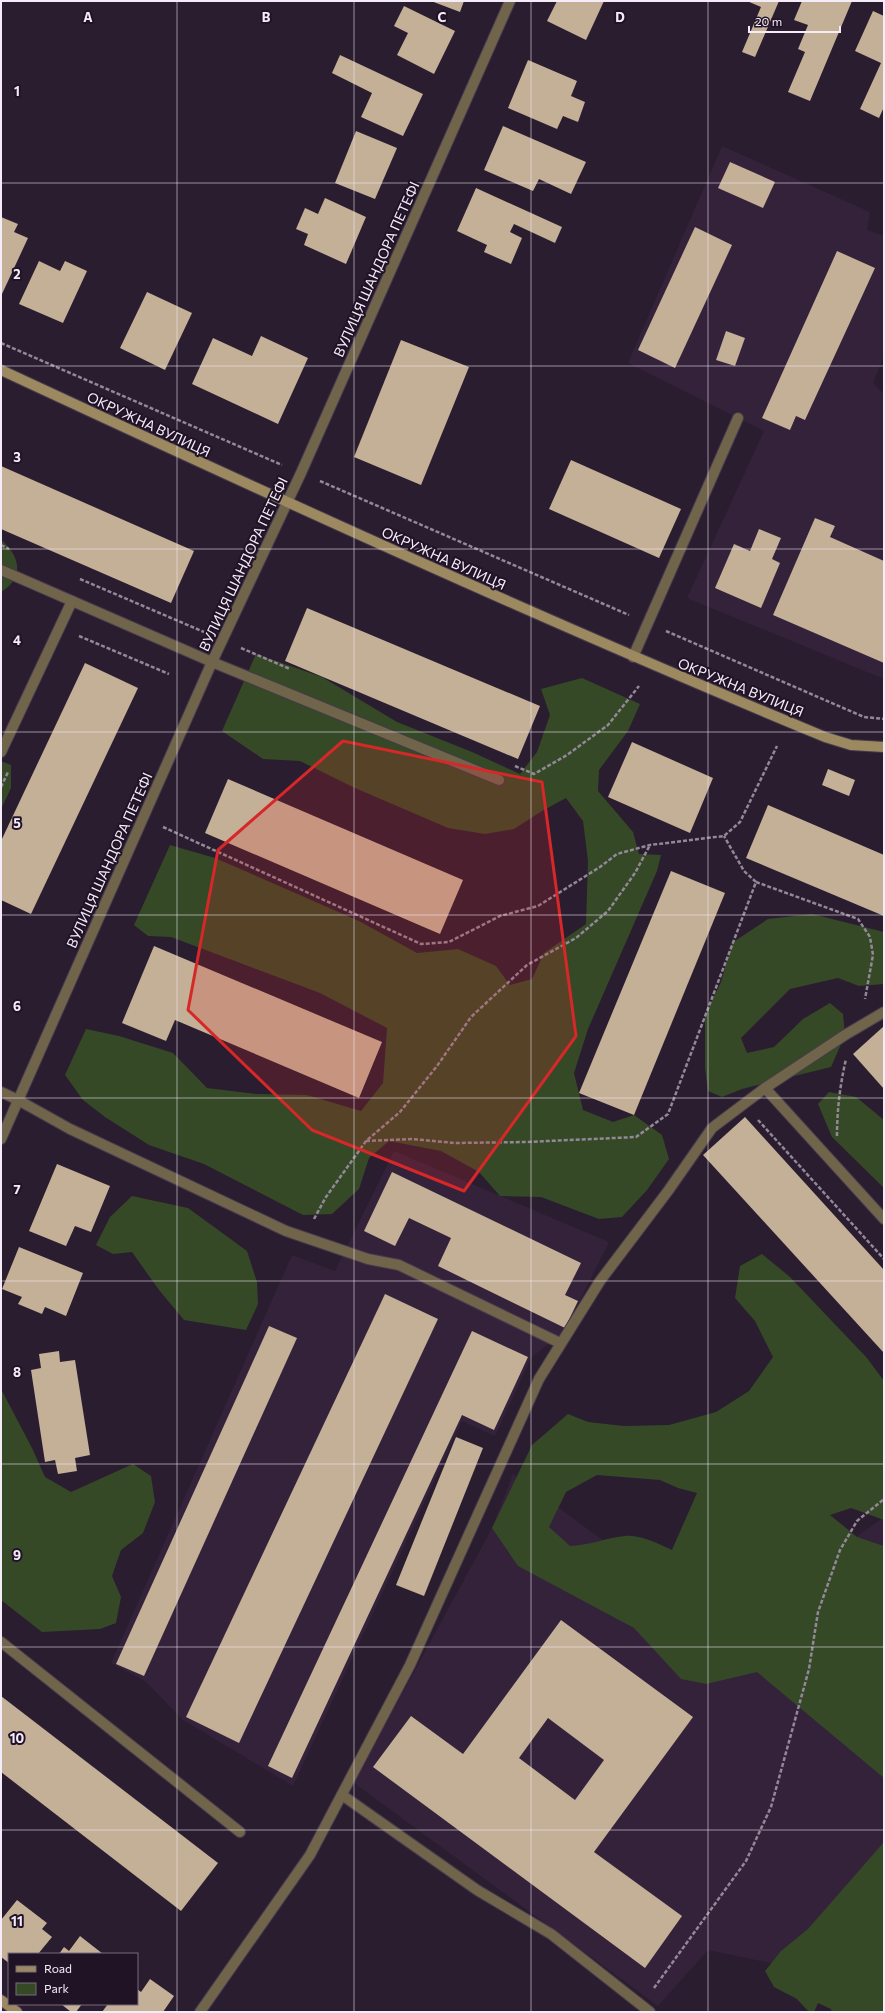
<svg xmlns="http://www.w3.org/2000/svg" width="885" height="2013" viewBox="0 0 885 2013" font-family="Commissioner,sans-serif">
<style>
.built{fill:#34223b}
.green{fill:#354927;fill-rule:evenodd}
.building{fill:#c4af97;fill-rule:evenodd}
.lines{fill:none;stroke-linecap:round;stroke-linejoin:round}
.lane-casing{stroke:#463a4c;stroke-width:12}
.street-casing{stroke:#463a4c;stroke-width:12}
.secondary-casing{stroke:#463a4c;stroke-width:12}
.path{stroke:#938898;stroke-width:2.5;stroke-dasharray:4 2;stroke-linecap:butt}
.lane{stroke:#70644b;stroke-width:10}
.street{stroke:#70644b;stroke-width:10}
.secondary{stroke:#9c8960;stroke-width:10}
.marked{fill:#d62828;fill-opacity:0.2;stroke:#d62828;stroke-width:3;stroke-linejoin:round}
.grid{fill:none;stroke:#f5ecfa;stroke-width:1;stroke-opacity:0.55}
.labels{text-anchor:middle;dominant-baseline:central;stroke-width:4;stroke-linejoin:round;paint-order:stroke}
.street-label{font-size:14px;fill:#f5ecfa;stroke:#211326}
.grid-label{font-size:13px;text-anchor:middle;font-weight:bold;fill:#f5ecfa;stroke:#211326;stroke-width:4;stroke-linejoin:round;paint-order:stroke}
</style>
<rect width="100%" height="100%" fill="#2a1d30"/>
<!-- built -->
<g class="built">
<path d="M722 146 870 212 867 230 884 236V356L873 383 884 394V679L687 598 764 431 628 363Z"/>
<path d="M394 1151 609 1242 565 1330 531 1358 495 1436 462 1421 293 1786 183 1720 145 1681 111 1663 292 1255 335 1271Z"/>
<path d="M725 1430 856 1537 884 1517V1876L803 1970 708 1950 658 2006 354 1783 492 1528 513 1474 658 1581Z"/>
</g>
<!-- green -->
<g class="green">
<path d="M1 540C5 542 7 546 10 549 22 566 19 581 1 592Z"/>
<path d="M256 654 322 677 397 722 472 752 520 774 537 752 550 715 541 689 582 678 640 704 628 731 599 770 598 791 633 832 639 854 661 855 657 871 588 1029 574 1073 583 1110 613 1122 634 1115 662 1135 669 1159 647 1190 622 1217 599 1219 541 1197 500 1196 479 1172 441 1151 389 1141 369 1158 359 1189 332 1214 303 1215 204 1164 149 1145 105 1117 83 1100 65 1075 86 1029 119 1036 173 1053 207 1088 257 1094 307 1095 361 1111 383 1083 387 1028 320 993 171 937 148 936 134 925 170 845 215 858 277 885 359 921 417 953 458 949 496 966 510 985 532 979 544 953 586 924 588 861 583 821 566 798 542 811 514 829 485 834 448 828 355 788 300 761 263 759 222 731Z"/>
<path d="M1 761 11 765V788L1 809Z"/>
<path d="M812 914 884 932V984L859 986 838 978 790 989 741 1038 747 1053 774 1047 803 1019 830 1003 843 1014 845 1035 831 1067 742 1089 722 1097 708 1091 705 1068V1015L721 982 732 943 768 919Z"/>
<path d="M829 1092 856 1097 884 1120V1188L832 1137 818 1104Z"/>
<path d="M132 1196 188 1208 247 1251 257 1282 258 1304 246 1330 184 1320 159 1290 132 1252 113 1254 96 1245 110 1217Z"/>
<path d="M762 1254 790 1277 867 1358 884 1381V1520L851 1508 830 1515 857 1537 884 1546V1778L757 1672 706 1684 681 1679 634 1628 518 1566 492 1528 532 1445 568 1414 588 1422 624 1426 669 1425 716 1412 749 1391 773 1357 755 1321 735 1298 740 1266ZM597 1475 660 1480 678 1488 697 1493 672 1550C659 1544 639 1534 625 1536 605 1538 591 1545 570 1546L549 1527 566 1492Z"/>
<path d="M1 1389 32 1448 45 1477 71 1492 133 1464 151 1476 155 1502 143 1533 121 1550 112 1576 121 1597 116 1623 100 1629 42 1632 1 1600Z"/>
<path d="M884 1842V2012H832L831 2009 818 2003 814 2012H809L797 1999 774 1987 765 1971 781 1951 808 1929Z"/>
</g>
<!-- building -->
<g class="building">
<path d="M431 1H464L460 12Z"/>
<path d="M557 1H604L586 40 547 21Z"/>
<path d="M747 1H779L755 57 742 52 761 7Z"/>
<path d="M802 1H852L810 101 788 92 805 52 798 49 808 25 794 20Z"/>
<path d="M404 6 455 31 434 74 397 55 408 33 394 26Z"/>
<path d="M873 11 884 16V107L879 118 860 109 881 63 855 51Z"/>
<path d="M340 55 423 94 403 136 361 117 372 93 332 73Z"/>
<path d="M528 60 577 81 571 96 585 102 578 122 563 116 557 129 508 108Z"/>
<path d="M503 126 586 162 571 194 539 179 533 191 484 170Z"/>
<path d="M356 131 397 148 375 199 335 183Z"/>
<path d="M730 162 775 182 763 208 718 188Z"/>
<path d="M476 188 562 227 555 243 514 224 510 232 522 238 511 264 484 252 487 245 457 231Z"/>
<path d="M325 198 366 217 346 264 304 245 308 234 296 229 305 208 318 214Z"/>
<path d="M1 217 18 224 14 232 28 238 2 294Z"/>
<path d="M695 227 732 245 675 368 638 350Z"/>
<path d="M837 251 875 268 805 420 796 416 790 430 762 418Z"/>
<path d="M39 261 60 271 65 261 87 271 63 323 19 304Z"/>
<path d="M147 292 192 313 165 370 120 348Z"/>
<path d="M726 331 745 338 735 366 716 360Z"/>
<path d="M261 336 308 358 278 424 192 384 213 338 252 356Z"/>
<path d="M401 340 469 367 421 485 354 457Z"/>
<path d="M571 460 681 509 659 558 549 509Z"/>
<path d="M1 466 194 551 171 603 1 529Z"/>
<path d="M815 518 835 526 830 537 884 561V663L773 615Z"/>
<path d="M759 529 781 538 772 559 780 563 761 608 715 588 734 544 750 551Z"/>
<path d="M307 608 540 706 518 759 285 661Z"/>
<path d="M85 663 138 688 31 914 1 900V841Z"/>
<path d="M632 742 713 778 690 833 608 797Z"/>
<path d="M828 769 855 780 849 796 822 785Z"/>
<path d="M228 779 463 880 440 934 205 833Z"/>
<path d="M768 805 884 855V916L746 858Z"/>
<path d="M671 871 725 893 634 1115 579 1093Z"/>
<path d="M154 946 382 1042 359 1098 175 1020 166 1041 122 1023Z"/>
<path d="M884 1026V1089L853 1054Z"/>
<path d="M745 1117 884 1270V1353L703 1155Z"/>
<path d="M57 1164 110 1186 91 1232 75 1226 66 1246 29 1231Z"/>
<path d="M392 1172 581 1263 565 1295 578 1301 565 1328 438 1266 451 1238 409 1218 395 1246 364 1231Z"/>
<path d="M19 1247 83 1273 66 1316 45 1307 42 1314 18 1304 22 1297 2 1289Z"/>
<path d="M385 1294 438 1319 239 1743 186 1717Z"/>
<path d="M269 1326 297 1338 144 1676 116 1664Z"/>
<path d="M472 1331 528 1357 494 1430 462 1415 292 1778 268 1766Z"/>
<path d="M59 1351 60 1362 75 1360 90 1455 75 1458 77 1471 58 1474 55 1460 45 1462 31 1370 41 1368 39 1354Z"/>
<path d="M456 1437 483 1448 424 1596 396 1585Z"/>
<path d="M561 1620 693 1717 594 1852 682 1916 645 1968 373 1767 411 1716 463 1754ZM548 1718 604 1760 575 1800 519 1758Z"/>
<path d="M1 1696 218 1863 181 1911 1 1772Z"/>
<path d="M17 1900 47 1923 42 1929 52 1937 38 1954H9V1963L1 1957V1920Z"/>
<path d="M80 1936 103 1954H59L64 1947 69 1951Z"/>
<path d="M150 1979 174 1996 163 2012H102L108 2004H137V1989L141 1992Z"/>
<path d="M61 2004H82L76 2012H71Z"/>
</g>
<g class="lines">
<defs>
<g id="lane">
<path d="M1 570 212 662 499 780"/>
<path d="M633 657 738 418"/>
<path d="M1 752 72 601"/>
<path d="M1 1092 18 1100"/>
<path d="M1 1642 240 1832"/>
</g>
<g id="street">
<path d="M765 1088 884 1219"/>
<path d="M18 1100 70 1129 286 1231 368 1259 399 1265 560 1343"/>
<path d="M1 1139 212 662 301 473 510 1"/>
<path d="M342 1795 477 1890 551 1934 650 2012"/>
<path d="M200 2012 310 1855 410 1665 539 1379 600 1281 668 1191 712 1128 765 1088 845 1035 884 1012"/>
</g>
<g id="secondary">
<path d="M1 370C274 497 547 622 825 737L851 745 884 747"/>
<path d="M1 2000 17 2012"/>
</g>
</defs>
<!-- lane casing -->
<use href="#lane" class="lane-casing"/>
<!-- street casing -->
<use href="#street" class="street-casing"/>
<!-- secondary casing -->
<use href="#secondary" class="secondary-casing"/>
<!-- path -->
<g class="path">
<path d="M1 343 282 465"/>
<path d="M320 481 629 615"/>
<path d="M1 545 9 549"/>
<path d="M80 579 204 632"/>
<path d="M666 631 864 717 884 719"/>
<path d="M79 636 169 674"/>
<path d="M241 648 290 669"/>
<path d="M515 766 534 774 567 755 608 725 639 686"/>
<path d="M1 787 8 772"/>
<path d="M163 827 421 944 449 942 500 916 538 906 600 867 617 854 650 845 724 836 740 822 777 746"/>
<path d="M756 882 858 919 870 937 873 955 865 999"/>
<path d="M758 1120 884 1259"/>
<path d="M837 1136C837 1110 840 1085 846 1059"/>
<path d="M366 1141 412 1139 455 1143 526 1142 636 1137 668 1114 756 882 744 871 724 836"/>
<path d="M314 1219 326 1197 366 1141 400 1112 437 1066 471 1017 527 965 576 938 608 911 635 873 650 845"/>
<path d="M654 1988 746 1861 771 1807 809 1669 818 1612 840 1550 857 1521 884 1499"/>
</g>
<!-- lane -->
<use href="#lane" class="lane"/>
<!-- street -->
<use href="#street" class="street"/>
<!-- secondary -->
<use href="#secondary" class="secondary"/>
</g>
<!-- marked area -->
<path class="marked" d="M343 741 542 782 576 1036 464 1191 312 1130 188 1010 218 850Z"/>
<!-- grid -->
<path class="grid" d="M177 1V2012M354 1V2012M531 1V2012M708 1V2012M1 183H884M1 366H884M1 549H884M1 732H884M1 915H884M1 1098H884M1 1281H884M1 1464H884M1 1647H884M1 1830H884"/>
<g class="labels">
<!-- street labels -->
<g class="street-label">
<text transform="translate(376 269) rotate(-66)">ВУЛИЦЯ ШАНДОРА ПЕТЕФІ</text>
<text transform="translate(149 424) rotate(25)">ОКРУЖНА ВУЛИЦЯ</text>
<text transform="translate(444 558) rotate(24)">ОКРУЖНА ВУЛИЦЯ</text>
<text transform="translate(243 564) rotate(-65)">ВУЛИЦЯ ШАНДОРА ПЕТЕФІ</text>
<text transform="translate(741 687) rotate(22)">ОКРУЖНА ВУЛИЦЯ</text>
<text transform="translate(109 860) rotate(-66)">ВУЛИЦЯ ШАНДОРА ПЕТЕФІ</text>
</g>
</g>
<g class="grid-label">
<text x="88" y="22">A</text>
<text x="266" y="22">B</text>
<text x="442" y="22">C</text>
<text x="620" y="22">D</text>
<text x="17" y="96">1</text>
<text x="17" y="279">2</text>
<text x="17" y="462">3</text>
<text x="17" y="645">4</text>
<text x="17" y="828">5</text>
<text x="17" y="1011">6</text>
<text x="17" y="1194">7</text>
<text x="17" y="1377">8</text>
<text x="17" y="1560">9</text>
<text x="17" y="1743">10</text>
<text x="17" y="1926">11</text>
</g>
<!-- border -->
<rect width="885" height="2013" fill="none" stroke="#f5ecfa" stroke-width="4"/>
<!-- legend -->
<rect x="8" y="1953" width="130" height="52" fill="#211326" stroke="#766a7b"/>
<rect x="16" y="1966" width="20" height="6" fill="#9c8960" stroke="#766a7b"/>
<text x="44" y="1973" font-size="12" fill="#f5ecfa">Road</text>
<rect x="16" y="1983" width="20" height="12" fill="#354927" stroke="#766a7b"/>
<text x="44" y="1993" font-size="12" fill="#f5ecfa">Park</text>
<!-- scale -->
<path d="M749 26v6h91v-6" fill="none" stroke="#f5ecfa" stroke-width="2"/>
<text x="755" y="26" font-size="12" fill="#f5ecfa" stroke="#211326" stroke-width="3" paint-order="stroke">20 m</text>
</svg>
